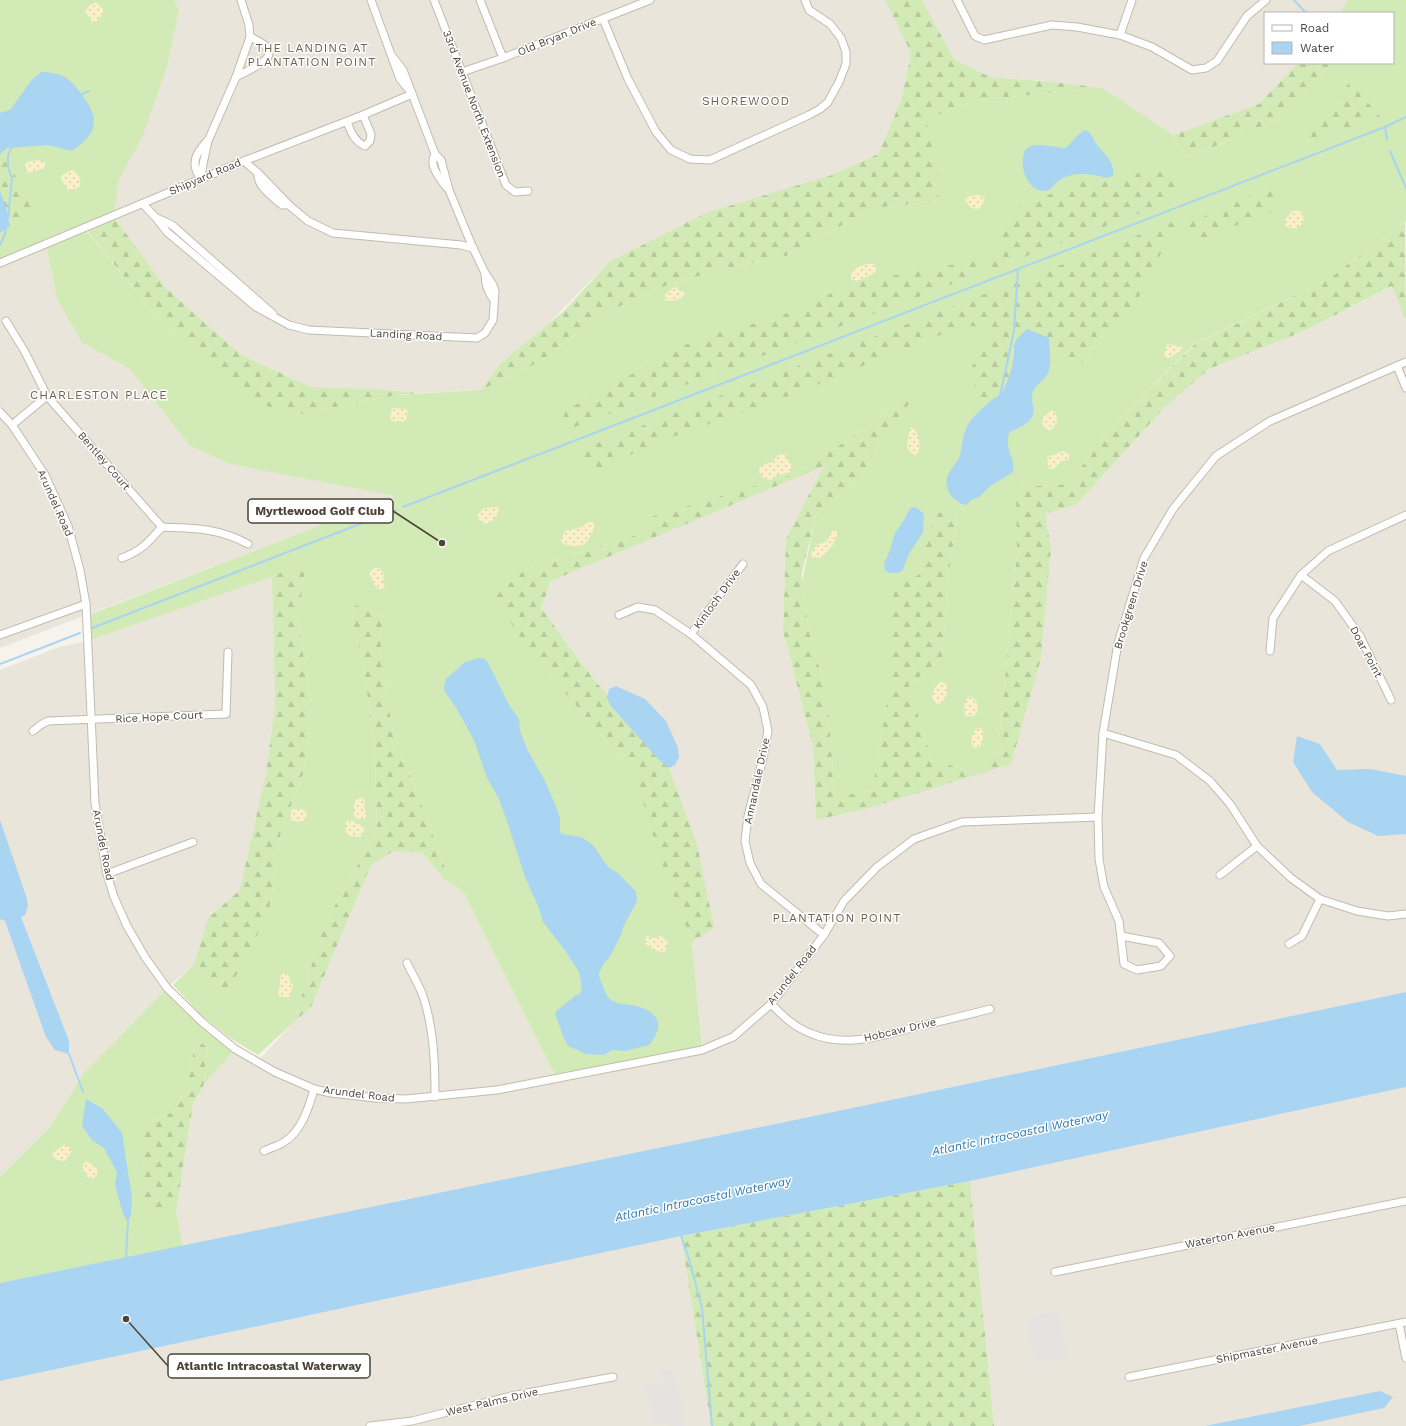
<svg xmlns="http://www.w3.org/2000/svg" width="1406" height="1426" viewBox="0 0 1406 1426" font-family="'Work Sans',sans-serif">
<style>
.residential{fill:#eae5da}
.grass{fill:#d2eab5}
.forest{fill:url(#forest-firs)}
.sand{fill:url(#sand-dots)}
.parking{fill:#e5e3e0}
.water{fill:#a9d4f2}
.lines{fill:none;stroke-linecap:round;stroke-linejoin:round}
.stream{stroke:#a9d4f2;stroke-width:2}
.minor-casing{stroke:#c2bbae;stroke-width:9}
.minor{stroke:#fff;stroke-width:7}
.labels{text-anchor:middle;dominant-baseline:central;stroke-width:3;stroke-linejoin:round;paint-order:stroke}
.street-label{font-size:11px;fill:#4b4439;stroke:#fff}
.neighbourhood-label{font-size:12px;letter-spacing:1px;fill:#6e6250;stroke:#fff}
.water-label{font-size:12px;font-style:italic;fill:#2e7ab2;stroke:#fff}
.leader{fill:none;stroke:#4b4439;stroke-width:1.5}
.callout-dot{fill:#4b4439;stroke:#fff;stroke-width:1.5}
.callout{fill:#fff;stroke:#4b4439;stroke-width:1.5}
.callout-label{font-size:12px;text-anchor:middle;font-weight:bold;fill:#4b4439}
</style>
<defs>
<pattern id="forest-firs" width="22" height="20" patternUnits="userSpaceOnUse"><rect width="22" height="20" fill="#d2eab5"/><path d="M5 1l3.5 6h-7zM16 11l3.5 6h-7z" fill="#b6ca9c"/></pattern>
<pattern id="sand-dots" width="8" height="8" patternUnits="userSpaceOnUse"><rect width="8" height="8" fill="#f9efc9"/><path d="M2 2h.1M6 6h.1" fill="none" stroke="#d7cead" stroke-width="1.8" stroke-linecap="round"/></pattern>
</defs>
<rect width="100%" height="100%" fill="#f6f3ec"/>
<!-- residential -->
<g class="residential">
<path d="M174 0H885L911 53 901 101 878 154 832 175 609 262 545 327 502 362 481 390 420 393 377 389 310 387 240 354 165 287 114 217 119 180 142 138 179 11Z"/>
<path d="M922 0H1348L1339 13H1265V63H1298L1260 104 1173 135 1102 89 1054 82 990 77 954 59Z"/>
<path d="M46 244 57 299 81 342 130 369 190 446 230 464 397 496 0 648V263Z"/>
<path d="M1393 286 1406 320V992L814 1116 183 1246 176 1212 193 1104 204 1084 235 1049 257 1062 293 1023 311 1007 371 865 394 851 422 853 444 879 463 892 556 1078 702 1050 692 942 713 928 595 681 541 608 551 581 825 465 786 539 783 631 813 747 816 820 1011 764 1041 659 1051 548 1045 514 1076 505 1165 407 1209 369 1304 331Z"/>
<path d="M272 577 275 706 266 773 240 890 208 918 194 964 167 988 84 1073 50 1127 0 1177V670L59 647 87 641Z"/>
<path d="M1406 1087V1426H994L970 1181Z"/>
<path d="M681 1236 711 1426H0V1381Z"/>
</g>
<!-- grass -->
<g class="grass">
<path d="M0 0H174L179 10 167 66 142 138 119 180 114 217 85 229 151 310 200 358 296 415 396 395 481 390 545 359 600 315 665 286 719 270 786 256 873 208 940 201 935 183 941 168 924 119 978 100 1102 88 1173 135 1187 158 1280 119 1332 63H1393V13H1339L1348 0H1406V221L1327 280 1194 344 1108 431 1069 484 1017 487V554L998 751 970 771 932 760 909 686 942 658 950 565 958 513H934L919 575 887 700 872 791 835 798 827 693 809 632 802 582 816 515 861 478 879 441 915 395 909 390 871 425 795 474 646 532 525 570 545 669 635 775 692 942 702 1050 556 1078 463 892 447 873 415 787 393 732 381 662 382 615 355 605 352 617 364 668 375 755 377 831 325 923 293 1023 258 1055 230 1038 201 1015 173 985 194 964 227 993 271 901 281 831 305 769 311 703 298 622 306 560 272 577 87 641 86 616 396 496 230 464 190 446 130 369 81 342 57 299 46 244 0 262Z"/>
<path d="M167 988 235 1049 204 1084 207 1047 196 1039 188 1082 175 1111 142 1126 150 1208 176 1212 183 1246 0 1283V1177L50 1127 84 1073Z"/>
</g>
<!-- forest -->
<g class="forest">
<path d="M885 0H922L954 59 990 77 1054 82 1102 88 978 100 925 119 941 168 935 183 940 201 873 208 786 256 719 270 665 286 600 315 545 359 481 390 502 362 564 311 609 262 706 213 832 175 878 154 901 101 911 53Z"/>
<path d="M1298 63H1332L1280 119 1187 158 1173 135 1259 104Z"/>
<path d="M1350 82 1381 118 1299 143Z"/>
<path d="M0 159H6L36 213 0 228Z"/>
<path d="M1172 167 1177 199 556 434 566 410 698 338 776 318 857 282 994 257 1013 209 1046 196 1083 179H1106Z"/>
<path d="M1278 184 1277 210 1192 242 1189 223Z"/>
<path d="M1188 216 1155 262 1134 307 1105 342 1073 372 1061 349 1044 342 1003 408 978 405 972 366 1002 327 963 326 889 355 797 393 661 441 597 470 569 454Z"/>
<path d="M114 217 165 287 240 354 310 387 377 389 420 393 396 395 296 415 254 402 200 358 151 310 85 228Z"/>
<path d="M1405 222 1406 320 1392 286 1304 331 1209 369 1165 407 1076 505 1045 514 1051 548 1041 659 1011 764 869 808 816 820 813 747 783 631 786 539 824 466 551 581 541 608 595 681 665 758 697 844 714 928 692 942 660 858 635 775 545 669 539 668 495 597 525 570 646 532 648 518 795 474 871 425 909 390 916 395 879 441 861 478 816 515 802 573V582L809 632 827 693 835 797 872 791 887 700 894 586 919 575 934 513 958 512 950 565 942 658 909 686 932 760 970 771 998 751 1017 554 1016 487 1069 484 1108 431 1195 344 1327 280Z"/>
<path d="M306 560 298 622 311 703 305 769 281 831 271 901 267 916 227 993 194 964 208 918 240 890 266 773 275 706 272 577Z"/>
<path d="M355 605 382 615 381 662 393 732 415 787 447 873 463 892 444 879 422 853 394 851 371 865 311 1007 293 1023 325 923 377 831 375 755 364 668 352 617Z"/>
<path d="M196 1039 207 1047 204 1084 193 1104 176 1212 150 1208C135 1186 140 1151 142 1126L175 1111 188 1082Z"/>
<path d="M970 1181 994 1426H711L681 1236Z"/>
</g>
<!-- sand -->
<g class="sand">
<path d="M96 2 103 9V14L95 23H92L90 17 84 13 89 6Z"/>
<path d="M36 160 45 162V165L43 169 28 173 25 166 26 162Z"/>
<path d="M72 170C78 172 82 180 80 186L76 189 68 190 61 179 62 175Z"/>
<path d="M978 195 983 196 985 198 981 207 977 210 970 207 964 199 969 196Z"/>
<path d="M1294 210 1302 212 1304 220C1301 228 1293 231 1285 226V219Z"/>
<path d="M866 264H875L876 267V272C868 276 859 284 851 279 850 270 858 267 866 264Z"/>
<path d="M674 287H676L680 291 685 292 684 296C680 300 670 302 664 300L665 295Z"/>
<path d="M1168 344 1175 345 1182 347V350L1167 359C1162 355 1165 349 1168 344Z"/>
<path d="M392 408 406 409 408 412 406 420 403 422 400 421 395 422 391 420 390 416Z"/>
<path d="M1052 410 1056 413 1057 423 1052 429 1049 431 1043 426 1042 418Z"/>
<path d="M911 427C919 431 923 449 916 455L912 454 907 447 909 429Z"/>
<path d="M1063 451 1069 454V459L1060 462 1054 469H1050L1048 466 1047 457Z"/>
<path d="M783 453 791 465V471L787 474 777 475 771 480 764 479 759 472 760 466 772 462 778 455Z"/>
<path d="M497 507 499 509C498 516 492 523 485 524L477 518V515L484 508Z"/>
<path d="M589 522H592L594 524C595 528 594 529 592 533 588 541 585 547 574 546 569 546 566 546 562 542L561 539 565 531 572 529H576Z"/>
<path d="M833 530 837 531C839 539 827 553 820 558L812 557 811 553 817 545 827 541Z"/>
<path d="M374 568H379L384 574 383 582 385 586 382 590C375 588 373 584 372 578L369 574Z"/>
<path d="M942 681 947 686V694L941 703 937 704 932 698C932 692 936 684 942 681Z"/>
<path d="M970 696C978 700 981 710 974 716H967L965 715C964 708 963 700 970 696Z"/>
<path d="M979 727C986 731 983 741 980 747L974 748C969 742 972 731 979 727Z"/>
<path d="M359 797 363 798 365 801 364 807 367 815 364 819C360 819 357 820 354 816 354 810 352 801 359 797Z"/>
<path d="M295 809C301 809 306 808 307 816L303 821 295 822 290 819 291 810Z"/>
<path d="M352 820 356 824 362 825 364 827V832L360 837 350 836 346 832 345 825 347 821Z"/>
<path d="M660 935 668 942 664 953 654 950 645 944V940L647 936 655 938Z"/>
<path d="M284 973H288L290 982 293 985 290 996 287 998 278 996 280 984V976Z"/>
<path d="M65 1144 70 1148 72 1151 65 1161H63L54 1159 52 1156 54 1152Z"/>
<path d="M86 1161 93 1165 98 1170 97 1175 94 1178 89 1179 87 1177 86 1173 83 1169V1164Z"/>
</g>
<!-- parking -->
<g class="parking">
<path d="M1059 1310 1068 1358 1036 1364 1026 1318Z"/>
<path d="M660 1369 675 1372 685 1426H671L670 1423 654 1425 646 1384 662 1382Z"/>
</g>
<!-- water -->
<g class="water">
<path d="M41 72C63 73 69 77 82 95 101 119 97 134 72 151L47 145 7 148 0 154V113L10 110 31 81Z"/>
<path d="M1085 130C1093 133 1092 138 1097 145 1104 154 1116 163 1113 176L1105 178C1091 173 1072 172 1060 180 1055 182 1053 188 1048 190 1038 194 1028 184 1025 175 1023 170 1022 162 1023 157 1025 137 1052 148 1065 148 1073 142 1077 134 1085 130Z"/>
<path d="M0 191 5 204 10 226 0 233Z"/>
<path d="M1027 329 1049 338C1049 349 1053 366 1047 375 1042 382 1034 386 1032 395 1031 402 1036 410 1032 417 1028 425 1016 428 1009 433 1004 451 1016 457 1013 472L989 487 979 497 971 500 966 505C953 502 941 487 949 473 952 467 956 464 959 458 963 445 962 431 971 420 975 415 988 403 993 399 996 397 1000 396 1002 392 1008 383 1012 368 1014 357 1014 353 1014 347 1015 342 1018 337 1023 333 1027 329Z"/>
<path d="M912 507 917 508 924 514 923 532 909 554 902 571 898 573H889L885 570 884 564 890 550 895 533 904 520 909 510Z"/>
<path d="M479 658 485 659 488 663 509 705 519 719 520 731 527 749 545 781 555 804 560 818V830L561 834 581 837 593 845 608 867 618 873 636 892 637 901 635 905 623 927 621 935 609 958 604 963 599 973V976C601 982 606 996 610 999 617 1005 628 1004 637 1006 661 1013 664 1027 649 1045L625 1051 613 1050 603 1055 586 1054 568 1046 564 1038 555 1014 556 1011 559 1009 575 996 580 994 582 987 579 972 564 949 543 922 539 908 525 877 506 818 498 797 487 778 474 740 455 706 445 692 444 687 446 679 465 662Z"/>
<path d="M616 686 645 699 666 721 678 748 679 757 675 765 669 768 658 759 611 706 607 698 609 689Z"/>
<path d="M1297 736 1320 744 1337 770 1370 769 1406 776V834L1378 836 1348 822 1312 792 1293 762Z"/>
<path d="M0 820 27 899 28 906 25 915 21 917 69 1041V1054L55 1050 46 1037 5 921 0 919Z"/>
<path d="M1406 992V1087L970 1181 681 1236 0 1381V1283L814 1116Z"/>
<path d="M86 1099 103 1109 122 1133 132 1198 131 1214 128 1222 123 1214 115 1185 117 1172 104 1148 92 1140 82 1126Z"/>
<path d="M1380 1391 1393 1397 1384 1408 1299 1426H1205Z"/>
</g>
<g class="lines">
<!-- stream -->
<g class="stream">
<path d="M1294 0 1306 13"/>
<path d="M80 95 89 91"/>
<path d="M1385 127 1387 139"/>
<path d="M1390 151 1406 188"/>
<path d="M8 218 12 178 8 167V155L12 146"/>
<path d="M0 245 5 234 6 228"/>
<path d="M1000 396 1014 331 1018 269"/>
<path d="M403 507 1385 127 1406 117"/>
<path d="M92 628 396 510"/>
<path d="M0 664 80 633"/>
<path d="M69 1054 83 1092"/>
<path d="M681 1236 689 1259 702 1308 712 1426"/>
<path d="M126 1257 128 1222"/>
</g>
<defs>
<g id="minor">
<path d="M371 0 400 79 409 90"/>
<path d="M434 0 506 185 515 192 528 191"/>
<path d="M480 0 503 58"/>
<path d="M957 0 975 36 984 40 1052 25 1077 27 1120 35 1152 47 1192 70 1206 68 1217 61 1247 16 1266 0"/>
<path d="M603 19 628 79 656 132 671 150 690 159 710 160 809 115 820 109 828 102 839 82 846 64V52L841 38 830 24 809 10 805 0"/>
<path d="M1120 35 1132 0"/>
<path d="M462 72 503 58 650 0"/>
<path d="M236 77C256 66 291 54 250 37"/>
<path d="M347 122C351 132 354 141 365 146L370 141 371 134 363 115"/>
<path d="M435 154C435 156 433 157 433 160 431 168 443 184 449 190"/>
<path d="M244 161 258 173 290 206 308 221 333 233 461 245 473 248"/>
<path d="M258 176C259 188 273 197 282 205H285"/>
<path d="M201 179 203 164 208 141 236 77 250 37 249 25 241 0"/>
<path d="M201 179C190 164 195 154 207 141"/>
<path d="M143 204 156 218 167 232 256 307 289 325 309 330 477 338 485 333 493 320 495 291 493 285 485 273 473 248 449 190 441 160 435 154 403 70 392 56"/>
<path d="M157 218 172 225 273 314"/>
<path d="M0 263 244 161 363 115 412 94"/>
<path d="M485 273C485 284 487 291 493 299"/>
<path d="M6 321 25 352 47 396 162 527"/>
<path d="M1397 366 1406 388"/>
<path d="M0 412 12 425 45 475 68 526 80 570 86 604 95 803 107 874 114 897 127 926 145 957 167 988 202 1022 235 1049 275 1072 314 1089 331 1093 375 1098 406 1099 497 1090 702 1050 733 1037 771 1004 824 935 844 901 877 867 914 839 962 822 1098 817"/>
<path d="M12 425 47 396"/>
<path d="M122 558C143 550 147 543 162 527 194 528 219 528 248 544"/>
<path d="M1301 575 1335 601 1360 636 1391 700"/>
<path d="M619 615 638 607 655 610 691 634 751 685 763 707 768 731 763 758 748 816 745 841 750 863 761 884 824 935"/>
<path d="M691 634 743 564"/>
<path d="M0 635 86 604"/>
<path d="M1270 651 1273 618 1301 575 1328 551 1406 515"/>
<path d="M33 731 42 724 48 721 226 714 228 652"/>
<path d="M1103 733 1176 755 1210 781 1230 804 1257 846 1291 878 1320 899 1357 911 1388 916 1406 914"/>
<path d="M107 874 193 842"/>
<path d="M1220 875 1257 846"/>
<path d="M1121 936 1159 943 1170 956 1161 966 1137 970 1124 964 1119 921 1104 887 1099 859 1098 817 1103 733 1118 643 1144 558 1173 509 1216 456 1270 421 1406 362"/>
<path d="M1289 944 1302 936 1320 899"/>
<path d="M407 963C412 974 420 986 424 999 434 1031 435 1064 435 1097"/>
<path d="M771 1004C783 1016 794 1027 810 1033 846 1049 883 1035 919 1026 943 1021 967 1015 990 1009"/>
<path d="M264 1151C270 1148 278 1146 284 1142 302 1131 309 1107 314 1089"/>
<path d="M1055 1272 1406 1201"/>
<path d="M1399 1324 1406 1358"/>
<path d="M1129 1377 1406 1322"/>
<path d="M370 1426 412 1421 511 1396 613 1377"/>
</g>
</defs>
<!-- minor casing -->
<use href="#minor" class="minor-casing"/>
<!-- minor -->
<use href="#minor" class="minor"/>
</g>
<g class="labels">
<!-- street labels -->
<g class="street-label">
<text transform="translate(557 37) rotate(-22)">Old Bryan Drive</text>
<text transform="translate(474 104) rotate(69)">33rd Avenue North Extension</text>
<text transform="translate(205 177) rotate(-23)">Shipyard Road</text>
<text transform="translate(406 335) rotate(3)">Landing Road</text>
<text transform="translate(104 461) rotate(49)">Bentley Court</text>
<text transform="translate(55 503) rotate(66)">Arundel Road</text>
<text transform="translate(717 599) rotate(-54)">Kinloch Drive</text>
<text transform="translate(1131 605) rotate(-73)">Brookgreen Drive</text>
<text transform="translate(1366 652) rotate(62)">Doar Point</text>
<text transform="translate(159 717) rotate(-3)">Rice Hope Court</text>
<text transform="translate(757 781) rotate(-78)">Annandale Drive</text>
<text transform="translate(103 845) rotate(79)">Arundel Road</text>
<text transform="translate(792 975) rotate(-52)">Arundel Road</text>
<text transform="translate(900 1030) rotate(-13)">Hobcaw Drive</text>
<text transform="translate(359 1094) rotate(7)">Arundel Road</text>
<text transform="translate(1230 1236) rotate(-11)">Waterton Avenue</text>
<text transform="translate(1267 1350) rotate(-11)">Shipmaster Avenue</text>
<text transform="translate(492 1402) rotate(-13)">West Palms Drive</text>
</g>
<!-- neighbourhood labels -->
<g class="neighbourhood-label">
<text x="312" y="48">THE LANDING AT<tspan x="312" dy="14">PLANTATION POINT</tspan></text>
<text x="746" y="101">SHOREWOOD</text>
<text x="99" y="395">CHARLESTON PLACE</text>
<text x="837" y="918">PLANTATION POINT</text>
</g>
<!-- water labels -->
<g class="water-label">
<text transform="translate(1020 1133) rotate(-12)">Atlantic Intracoastal Waterway</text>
<text transform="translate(703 1199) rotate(-12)">Atlantic Intracoastal Waterway</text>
</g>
</g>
<!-- callouts -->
<path class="leader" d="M442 543L393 511M126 1319L168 1366"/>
<g class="callout-dot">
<circle cx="442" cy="543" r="4"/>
<circle cx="126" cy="1319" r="4"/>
</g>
<g class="callout">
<rect x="248" y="499" width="145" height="24" rx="4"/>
<rect x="168" y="1354" width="202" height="24" rx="4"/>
</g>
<g class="callout-label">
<text x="320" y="515">Myrtlewood Golf Club</text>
<text x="269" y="1370">Atlantic Intracoastal Waterway</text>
</g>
<!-- legend -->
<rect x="1264" y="12" width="130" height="52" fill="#ffffff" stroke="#b7b4b0"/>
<rect x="1272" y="25" width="20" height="6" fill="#ffffff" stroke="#b7b4b0"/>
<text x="1300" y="32" font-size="12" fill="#4b4439">Road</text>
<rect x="1272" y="42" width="20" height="12" fill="#a9d4f2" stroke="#b7b4b0"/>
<text x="1300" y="52" font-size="12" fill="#4b4439">Water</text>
</svg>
